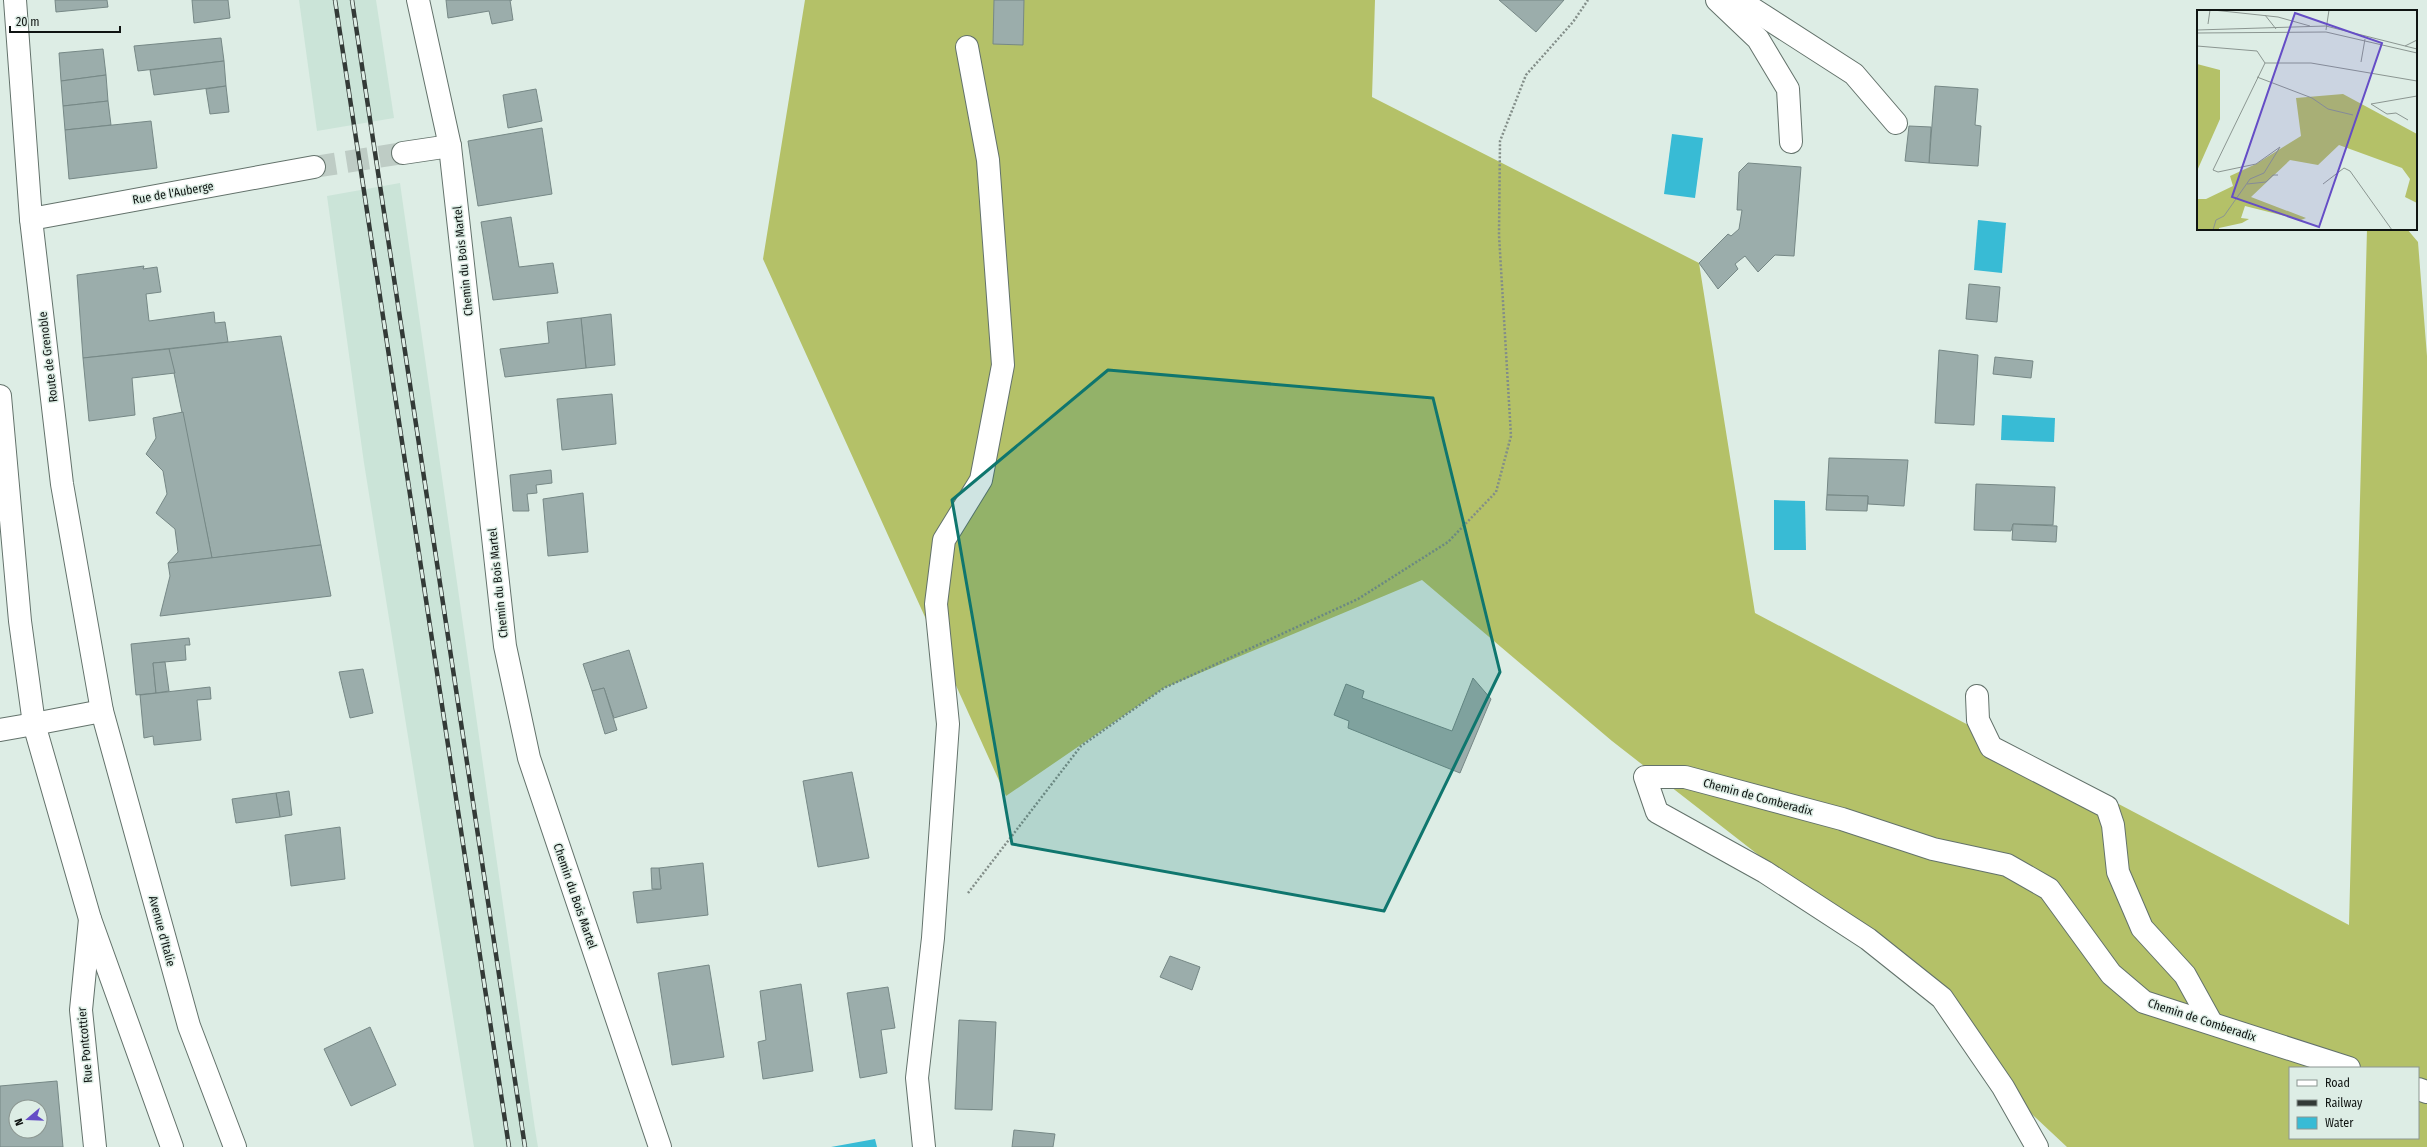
<svg xmlns="http://www.w3.org/2000/svg" width="2427" height="1147" viewBox="0 0 2427 1147" font-family="'Fira Sans Condensed',sans-serif">
<style>
.built{fill:#cbe4d8}
.forest{fill:#b4c168;fill-rule:evenodd}
.water{fill:#38bbd5}
.building{fill:#9badab;stroke:#768886;fill-rule:evenodd}
.lines{fill:none;stroke-linecap:round;stroke-linejoin:round}
.street-tunnel{stroke:#beccc5;stroke-width:22;stroke-dasharray:22 11;stroke-linecap:butt}
.lane-casing{stroke:#63726b;stroke-width:24}
.street-casing{stroke:#63726b;stroke-width:24}
.secondary-casing{stroke:#63726b;stroke-width:24}
.primary-casing{stroke:#63726b;stroke-width:24}
.path{stroke:#828d88;stroke-width:2.5;stroke-dasharray:2 2;stroke-linecap:butt}
.lane{stroke:#fff;stroke-width:22}
.street{stroke:#fff;stroke-width:22}
.secondary{stroke:#fff;stroke-width:22}
.primary{stroke:#fff;stroke-width:22}
.rail-casing{stroke:#333a37;stroke-width:4.5}
.rail{stroke:#ddede5;stroke-width:3;stroke-dasharray:9;stroke-linecap:butt}
.marked{fill:#0f766e;fill-opacity:0.2;stroke:#0f766e;stroke-width:3;stroke-linejoin:round}
.labels{text-anchor:middle;dominant-baseline:central;stroke-width:3;stroke-linejoin:round;paint-order:stroke}
.street-label{font-size:12px;fill:#0f1412;stroke:#ddede5}
.inset-road{fill:none;stroke:#8b9691;stroke-width:1}
.view{fill:#654dc6;fill-opacity:0.15;stroke:#654dc6;stroke-width:2}
.inset-edge{fill:none;stroke:#0f1412;stroke-width:2}
</style>
<rect width="100%" height="100%" fill="#ddede5"/>
<!-- built -->
<g class="built">
<path d="M299 0H376L394 118 317 131Z"/>
<path d="M400 183 535 1129 538 1147H474L364 463 327 196Z"/>
</g>
<!-- forest -->
<path class="forest" d="M805 0H1375L1372 97 1699 263 1755 613 2349 925 2367 229H2407L2418 242 2427 356V1147H2067L2003 1087 1942 998 1612 741 1422 580 1164 688 1006 796 763 259ZM2290 1068H2418V1138H2290Z"/>
<!-- water -->
<g class="water">
<path d="M1672 134 1703 138 1695 198 1664 194Z"/>
<path d="M1978 220 2006 223 2002 273 1974 270Z"/>
<path d="M2002 415 2055 418 2054 442 2001 440Z"/>
<path d="M1774 500 1805 501 1806 550H1774Z"/>
<path d="M875 1139 877 1147H831Z"/>
</g>
<!-- building -->
<g class="building">
<path d="M55 0H107L108 7 56 12Z"/>
<path d="M192 0H228L230 18 194 23Z"/>
<path d="M446 0H512H510L513 20 492 24 489 11 448 18Z"/>
<path d="M994 0H1024L1023 45 993 44Z"/>
<path d="M1499 0H1564L1536 32Z"/>
<path d="M221 38 224 61 138 71 134 46Z"/>
<path d="M103 49 106 75 61 81 59 53Z"/>
<path d="M224 61 226 86 154 95 150 70Z"/>
<path d="M106 75 108 101 63 106 61 81Z"/>
<path d="M226 86 229 112 210 114 206 89Z"/>
<path d="M1935 86 1978 89 1975 125 1981 126 1978 166 1929 163Z"/>
<path d="M536 89 542 121 508 128 503 95Z"/>
<path d="M108 101 111 125 65 130 63 106Z"/>
<path d="M151 121 157 168 69 179 65 130Z"/>
<path d="M1909 126 1931 127 1929 163 1905 161Z"/>
<path d="M542 128 552 194 478 206 468 141Z"/>
<path d="M1748 163 1801 167 1794 256 1775 255 1758 272 1745 256 1735 264 1738 269 1718 289 1699 263 1728 234 1731 236 1739 229 1742 210H1737L1739 172Z"/>
<path d="M511 217 519 267 553 263 558 293 493 300 481 222Z"/>
<path d="M144 266 143 269 157 267 161 292 146 294 149 321 214 312 215 323 225 322 228 342 83 358 77 275Z"/>
<path d="M1969 284 2000 287 1997 322 1966 319Z"/>
<path d="M611 314 615 365 586 368 581 318Z"/>
<path d="M581 318 586 368 505 377 500 349 549 343 547 322Z"/>
<path d="M281 336 321 545 212 558 169 349Z"/>
<path d="M169 349 175 373 132 378 135 415 89 421 83 358Z"/>
<path d="M1939 350 1978 355 1974 425 1935 423Z"/>
<path d="M1995 357 2033 361 2031 378 1993 374Z"/>
<path d="M612 394 616 444 562 450 557 399Z"/>
<path d="M183 412 212 558 168 563 178 552 175 529 156 513 167 494 163 471 146 454 156 438 153 418Z"/>
<path d="M1829 458 1908 460 1904 506 1868 504V496L1827 495Z"/>
<path d="M551 470 552 483 536 485 537 493 527 494 529 511H513L510 475Z"/>
<path d="M1976 484 2055 487 2053 525 2013 524 2011 531 1974 530Z"/>
<path d="M583 493 588 552 548 556 543 499Z"/>
<path d="M1827 495 1868 496 1867 511 1826 510Z"/>
<path d="M2013 524 2057 526 2056 542 2012 540Z"/>
<path d="M321 545 331 596 160 616 170 576 168 563Z"/>
<path d="M189 638 190 645H185L186 660 153 663 156 693 136 695 131 644Z"/>
<path d="M629 650 647 708 614 718 604 688 592 691 583 664Z"/>
<path d="M165 662 169 691 156 693 153 663Z"/>
<path d="M363 669 373 713 350 718 339 672Z"/>
<path d="M1473 678 1491 699 1460 773 1348 728 1349 721 1334 715 1346 684 1364 691 1362 698 1452 731Z"/>
<path d="M210 687 211 699 197 700 201 740 154 745 153 736 144 738 140 695Z"/>
<path d="M604 688 617 730 605 734 592 691Z"/>
<path d="M852 772 869 858 818 867 803 781Z"/>
<path d="M289 791 292 815 280 817 276 793Z"/>
<path d="M276 793 280 817 236 823 232 799Z"/>
<path d="M340 827 345 879 291 886 285 835Z"/>
<path d="M703 863 708 915 637 923 633 892 661 889 659 868Z"/>
<path d="M651 868H659L661 889H652Z"/>
<path d="M1170 956 1200 967 1192 990 1160 977Z"/>
<path d="M709 965 724 1057 672 1065 658 973Z"/>
<path d="M801 984 813 1071 763 1079 758 1042 766 1040 760 991Z"/>
<path d="M888 987 895 1028 881 1030 887 1073 860 1078 847 993Z"/>
<path d="M959 1020 996 1022 992 1110 955 1109Z"/>
<path d="M370 1027 396 1085 351 1106 324 1049Z"/>
<path d="M57 1081 63 1147H0V1086ZM16 1107H40V1131H16Z"/>
<path d="M1014 1130 1055 1134 1053 1147H1012Z"/>
</g>
<g class="lines">
<!-- street-tunnel -->
<path class="street-tunnel" d="M314 167 403 153"/>
<defs>
<path id="lane" d="M924 1147 917 1078 933 938 948 724 936 604 944 540 981 480 1003 365 988 160 967 47"/>
<g id="street">
<path d="M418 0 450 146 505 646 529 758 660 1147"/>
<path d="M1717 0 1758 39 1788 89 1791 142"/>
<path d="M1739 0 1854 74 1896 123"/>
<path d="M403 153 450 146"/>
<path d="M31 219 314 167"/>
<path d="M1977 696 1978 720 1991 747 2107 807 2113 825 2118 872 2142 928 2185 975 2211 1022"/>
<path d="M2418 1089 2427 1092"/>
<path d="M2037 1147 2003 1087 1942 998 1868 939 1765 872 1657 812 1645 777H1685L1842 819 1933 849 2007 865 2049 889 2111 974 2144 1002 2349 1068"/>
</g>
<g id="secondary">
<path d="M0 730 34 724"/>
<path d="M90 919 81 1010 95 1147"/>
</g>
<g id="primary">
<path d="M15 0 31 219 62 484 102 711 189 1026 235 1147"/>
<path d="M0 396 20 621 34 724 90 919 172 1147"/>
<path d="M34 724 102 711"/>
</g>
</defs>
<!-- lane casing -->
<use href="#lane" class="lane-casing"/>
<!-- street casing -->
<use href="#street" class="street-casing"/>
<!-- secondary casing -->
<use href="#secondary" class="secondary-casing"/>
<!-- primary casing -->
<use href="#primary" class="primary-casing"/>
<!-- path -->
<path class="path" d="M968 893 1081 746 1164 688 1358 599 1448 542 1496 492 1511 436 1499 235 1500 141 1526 75 1573 22 1588 0"/>
<!-- lane -->
<use href="#lane" class="lane"/>
<!-- street -->
<use href="#street" class="street"/>
<!-- secondary -->
<use href="#secondary" class="secondary"/>
<!-- primary -->
<use href="#primary" class="primary"/>
<defs>
<g id="rail">
<path d="M335 0 509 1147"/>
<path d="M352 0 525 1147"/>
</g>
</defs>
<!-- rail casing -->
<use href="#rail" class="rail-casing"/>
<!-- rail -->
<use href="#rail" class="rail"/>
</g>
<!-- marked area -->
<path class="marked" d="M1108 370 1433 398 1500 672 1384 911 1012 844 952 500Z"/>
<g class="labels">
<!-- street labels -->
<g class="street-label">
<text transform="translate(173 193) rotate(-10)">Rue de l'Auberge</text>
<text transform="translate(463 261) rotate(-96)">Chemin du Bois Martel</text>
<text transform="translate(48 357) rotate(-97)">Route de Grenoble</text>
<text transform="translate(498 583) rotate(-96)">Chemin du Bois Martel</text>
<text transform="translate(1758 797) rotate(15)">Chemin de Comberadix</text>
<text transform="translate(575 896) rotate(71)">Chemin du Bois Martel</text>
<text transform="translate(162 931) rotate(75)">Avenue d'Italie</text>
<text transform="translate(2202 1020) rotate(18)">Chemin de Comberadix</text>
<text transform="translate(85 1045) rotate(-95)">Rue Pontcottier</text>
</g>
</g>
<!-- overview -->
<g transform="translate(2197 10)">
<rect width="220" height="220" fill="#ddede5"/>
<path d="M0 54 23 60V109L0 161ZM146 84 220 124V193L208 187 213 169 205 158 142 135 121 155 93 150 54 187 109 208 104 210 48 196 44 208 52 209 45 213 22 218V220H0V189H9L36 176 33 166 59 154 104 126 99 88Z" fill="#b4c168"/>
<path class="inset-road" d="M16 0 81 7 113 16M68 5 79 19M11 14 13 0M0 20 129 16 220 39M129 20 132 0M0 23 129 22 220 43M0 36 60 41 68 53H114L220 71M208 36 220 30M164 52 168 29M60 67 115 88 131 99 156 105M211 110 199 103 190 104 174 94 220 86M50 174 69 172 76 165H81M126 174 147 158 153 161 195 220M16 220 19 210 27 206 53 169 67 163 83 137 59 154 21 162 16 160 68 53"/>
<path class="view" d="M98 3 185 33 122 217 35 187Z"/>
<rect width="220" height="220" class="inset-edge"/>
</g>
<!-- legend -->
<rect x="2289" y="1067" width="130" height="72" fill="#ddede5" stroke="#8b9691"/>
<rect x="2297" y="1080" width="20" height="6" fill="#ffffff" stroke="#8b9691"/>
<text x="2325" y="1087" font-size="12" fill="#0f1412">Road</text>
<rect x="2297" y="1100" width="20" height="6" fill="#333a37" stroke="#8b9691"/>
<text x="2325" y="1107" font-size="12" fill="#0f1412">Railway</text>
<rect x="2297" y="1117" width="20" height="12" fill="#38bbd5" stroke="#8b9691"/>
<text x="2325" y="1127" font-size="12" fill="#0f1412">Water</text>
<!-- north arrow -->
<g transform="translate(28 1119) rotate(251)"><circle r="19" fill="#ddede5" stroke="#8b9691"/>
<path d="M0-3L7 15L0 10L-7 15Z" fill="#654dc6"/>
<text y="-6" font-size="11" font-weight="bold" text-anchor="middle" fill="#0f1412">N</text>
</g>
<!-- scale -->
<path d="M10 26v6h110v-6" fill="none" stroke="#0f1412" stroke-width="2"/>
<text x="16" y="26" font-size="12" fill="#0f1412" stroke="#ddede5" stroke-width="3" paint-order="stroke">20 m</text>
</svg>
